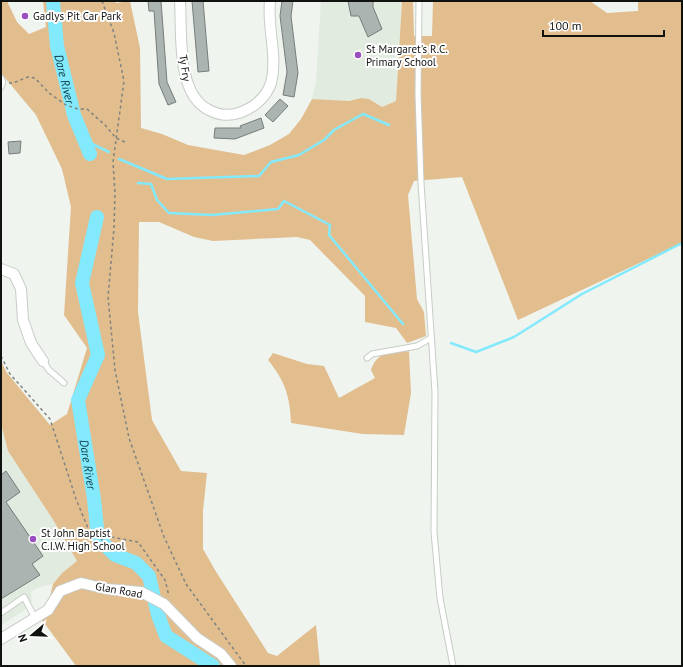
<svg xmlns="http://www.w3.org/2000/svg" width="683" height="667" viewBox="0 0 683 667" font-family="'PT Sans',sans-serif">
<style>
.built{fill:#e1ebdf}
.green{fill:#e2be8f}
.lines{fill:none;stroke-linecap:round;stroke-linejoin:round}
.stream{stroke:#83e9fc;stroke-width:2.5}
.river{stroke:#83e9fc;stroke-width:14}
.building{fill:#acb4b2;stroke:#767d7b}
.lane-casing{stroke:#c7ccc7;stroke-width:7}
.street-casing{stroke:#c7ccc7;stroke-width:12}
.path{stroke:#7f837f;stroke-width:1.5;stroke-dasharray:3 3;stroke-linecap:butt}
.lane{stroke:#fff;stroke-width:5}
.street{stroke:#fff;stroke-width:10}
.poi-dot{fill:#9a4ebf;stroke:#fff;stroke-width:1.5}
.labels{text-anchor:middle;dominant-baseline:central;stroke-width:4;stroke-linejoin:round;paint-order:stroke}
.poi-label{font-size:11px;fill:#101210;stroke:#fff;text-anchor:start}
.street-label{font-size:11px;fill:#101210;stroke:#fff}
.water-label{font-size:12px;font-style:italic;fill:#0e3e46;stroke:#fff}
</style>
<rect width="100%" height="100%" fill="#eff4ef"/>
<!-- built -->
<g class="built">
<path d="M321 1H402L396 101 382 107 369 99 361 98 349 101 312 99 316 82Z"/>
<path d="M1 424 8 451 52 518 77 561 62 573 53 584 37 588 31 592 32 602 23 611 1 625Z"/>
</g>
<!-- green -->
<g class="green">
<path d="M1 1H7L17 22 29 34 46 27 43 1H115L116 3 130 1 140 48 141 128 162 134 188 145 244 155 270 145 289 134 301 119 312 99 349 101 361 98 369 99 382 107 396 101 402 1H413L414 36H432L433 1H590L607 13 638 11V1H682V243L518 320 462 177 414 181 408 195 417 299 424 312 426 336 407 343 396 328 365 322V296L310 240 297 237 213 241 194 237 159 222H139L138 312 152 420 181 471 207 473 203 511V549L215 570 268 653 277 656 316 625 320 666H76L42 620 49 600 53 584 62 573 77 561 52 518 8 451 1 424V361L7 373 50 425 67 414 87 348 64 315 71 207 62 169 36 115 1 73Z"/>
<path d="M409 351 411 393 404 435 363 434 291 423C290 396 285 381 268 360L273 353 307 364 324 366 339 398 375 378 371 370C378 350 390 354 409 351Z"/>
</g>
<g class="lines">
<!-- stream -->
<g class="stream">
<path d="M84 140 109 152"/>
<path d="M119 159 167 179 259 176 271 162 299 155 324 140 334 130 363 114 389 125"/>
<path d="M138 183 151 184 157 200 169 213 212 215 278 209 284 201 330 225 329 235 403 324"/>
<path d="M451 343 476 352 514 337 582 294 682 243"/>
</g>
<!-- river -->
<g class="river">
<path id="s1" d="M53 1 57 46 74 115 90 154"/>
<path id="s2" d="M97 217 82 283 98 355 78 400 94 499 98 538 115 555 136 563 149 576 158 615 166 636 213 666"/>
</g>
</g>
<!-- building -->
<g class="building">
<path d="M148 1H161L167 82 176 102 168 105 159 84 154 11H149Z"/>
<path d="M192 1H203L209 71 198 72Z"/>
<path d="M282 1H293L291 16 298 73 294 97 283 95 287 72 280 16Z"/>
<path d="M348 1H373V7L382 29 368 37 359 16H351Z"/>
<path d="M280 99 288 106 273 122 265 115Z"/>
<path d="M261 118 264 128 235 139 214 138 215 128H241L240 126Z"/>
<path d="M21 141 20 153 9 154 8 142Z"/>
<path d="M6 471 20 492 6 502 43 556 32 564 40 575 1 599V475Z"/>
</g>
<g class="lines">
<defs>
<g id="lane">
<path d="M419 1 418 94 421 183 435 392 434 532 440 598 453 666"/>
<path d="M1 78 3 82 1 87"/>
<path d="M367 358 372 354 417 346 431 338"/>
<path d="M43 361 49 370 64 383"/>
<path d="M1 613 24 597 35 618"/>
</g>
<g id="street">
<path d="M180 1C182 34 176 94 209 110 218 115 229 116 239 113 253 108 266 98 271 83 278 56 267 28 270 1"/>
<path d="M1 269 14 274 21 289 23 320 31 343 43 361"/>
<path d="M1 639 48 610 60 591 81 583 107 589 141 592 164 604 197 638 221 654 231 666"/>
</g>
</defs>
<!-- lane casing -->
<use href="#lane" class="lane-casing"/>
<!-- street casing -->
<use href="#street" class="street-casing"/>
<!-- path -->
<g class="path">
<path d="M102 1 114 33 124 81 113 162 115 193 114 228 108 297 115 370 129 438 164 537 186 584 246 666"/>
<path d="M9 83H13L28 77 35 78 49 93 66 105 78 109H87L105 125 116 138 127 143"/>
<path d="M1 356 10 374 50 419 76 499 95 545 106 536 138 542 165 580 169 596"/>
</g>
<!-- lane -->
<use href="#lane" class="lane"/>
<!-- street -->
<use href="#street" class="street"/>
</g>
<!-- markers -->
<g class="poi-dot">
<circle cx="25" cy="16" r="4"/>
<circle cx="358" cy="55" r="4"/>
<circle cx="33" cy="539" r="4"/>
</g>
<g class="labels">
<!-- poi labels -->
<g class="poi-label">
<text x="33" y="16">Gadlys Pit Car Park</text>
<text x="366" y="49">St Margaret's R.C.<tspan x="366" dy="13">Primary School</tspan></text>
<text x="41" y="533">St John Baptist<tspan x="41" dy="13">C.I.W. High School</tspan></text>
</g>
<!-- street labels -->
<g class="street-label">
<text transform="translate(185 68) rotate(82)">Ty Fry</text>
<text transform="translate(119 590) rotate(10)">Glan Road</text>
</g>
<!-- water labels -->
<g class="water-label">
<text stroke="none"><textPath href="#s1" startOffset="79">Dare River</textPath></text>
<text stroke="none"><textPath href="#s2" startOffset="256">Dare River</textPath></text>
</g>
</g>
<!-- border -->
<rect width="683" height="667" fill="none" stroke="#101210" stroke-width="4"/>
<!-- north arrow -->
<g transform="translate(32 635) rotate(251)" stroke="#ffffff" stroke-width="3" paint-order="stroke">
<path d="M0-3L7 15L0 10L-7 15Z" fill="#101210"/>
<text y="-6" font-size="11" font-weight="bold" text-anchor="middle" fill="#101210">N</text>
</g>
<!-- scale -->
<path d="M543 30v6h121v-6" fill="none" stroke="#101210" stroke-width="2"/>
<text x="549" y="30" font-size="12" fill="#101210" stroke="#ffffff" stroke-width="3" paint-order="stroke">100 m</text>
</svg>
